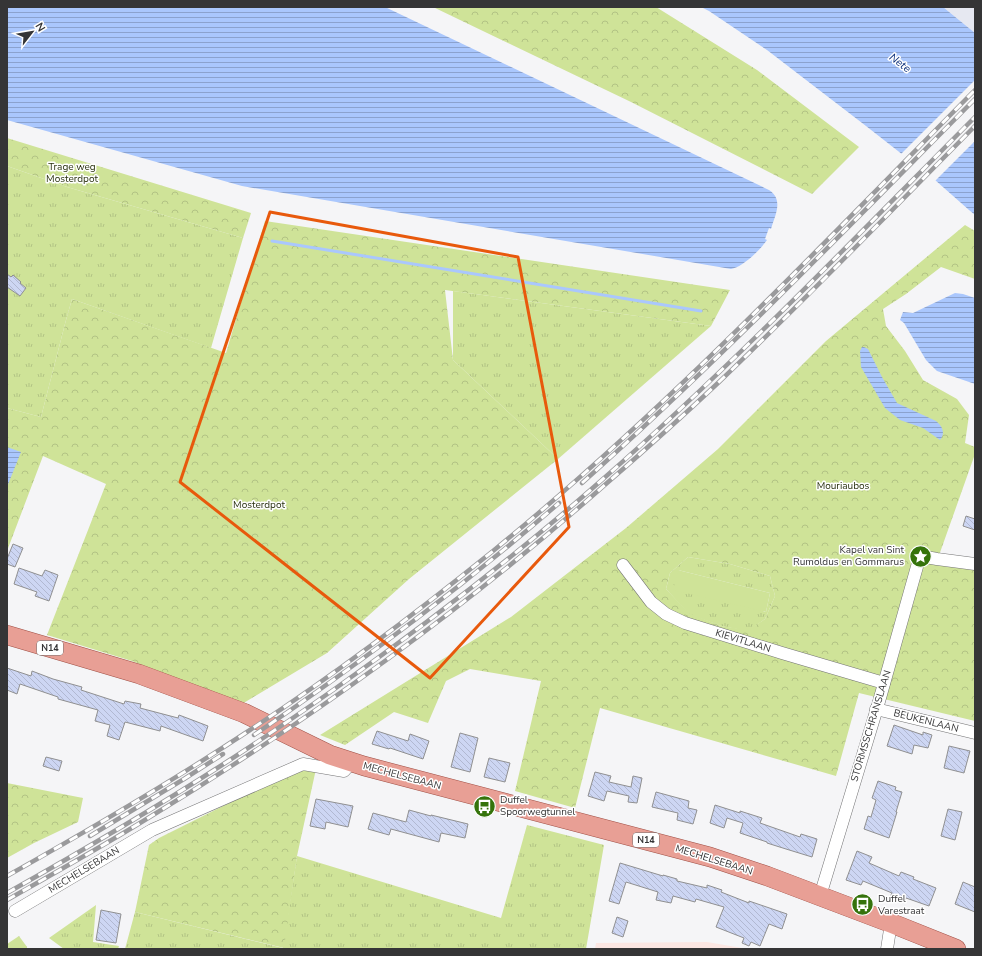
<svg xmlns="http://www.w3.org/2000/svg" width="982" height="956" viewBox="0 0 982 956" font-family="'Nunito Sans',sans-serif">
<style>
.commercial{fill:#fbe6e2}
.built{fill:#e6e8f1}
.grass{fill:url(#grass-tufts);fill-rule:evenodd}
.forest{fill:url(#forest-crowns);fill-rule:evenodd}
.garden{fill:#cfe398}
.water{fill:url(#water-rules)}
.pier{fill:#f5f5f7}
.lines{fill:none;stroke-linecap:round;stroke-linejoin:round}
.stream{stroke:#aac7fd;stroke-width:3}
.building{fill:url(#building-back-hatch);stroke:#909091}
.minor-casing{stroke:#747475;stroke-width:13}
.primary-casing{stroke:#a05046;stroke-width:20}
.minor{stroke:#fff;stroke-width:12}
.primary{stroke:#e89f95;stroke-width:19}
.rail-casing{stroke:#9a9a9c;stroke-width:4.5}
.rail{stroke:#fff;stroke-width:3;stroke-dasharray:9;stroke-linecap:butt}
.marked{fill:none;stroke:#e8590c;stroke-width:3;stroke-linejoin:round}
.labels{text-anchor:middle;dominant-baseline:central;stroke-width:3;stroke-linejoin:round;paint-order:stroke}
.shield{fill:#fff;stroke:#727272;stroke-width:1}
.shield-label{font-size:9px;font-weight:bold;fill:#353536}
.park-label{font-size:10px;fill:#2a3210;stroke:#fff}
.poi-label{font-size:10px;fill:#353536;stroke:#fff;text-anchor:start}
.street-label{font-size:10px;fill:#353536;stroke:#fff}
.water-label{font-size:11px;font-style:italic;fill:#0b2f7a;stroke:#fff}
</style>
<defs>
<pattern id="grass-tufts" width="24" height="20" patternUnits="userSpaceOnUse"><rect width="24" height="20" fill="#cfe398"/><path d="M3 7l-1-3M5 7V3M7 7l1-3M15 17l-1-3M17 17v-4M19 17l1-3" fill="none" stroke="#b2c384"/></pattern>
<pattern id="forest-crowns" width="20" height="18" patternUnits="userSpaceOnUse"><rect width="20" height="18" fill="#cfe398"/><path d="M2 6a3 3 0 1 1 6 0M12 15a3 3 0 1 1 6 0" fill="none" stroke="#b2c384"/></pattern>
<pattern id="water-rules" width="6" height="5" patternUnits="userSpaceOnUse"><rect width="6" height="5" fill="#aac7fd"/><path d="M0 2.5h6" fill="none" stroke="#8ba2ce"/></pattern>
<pattern id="building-back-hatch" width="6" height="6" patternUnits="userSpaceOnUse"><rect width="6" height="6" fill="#cdd6f3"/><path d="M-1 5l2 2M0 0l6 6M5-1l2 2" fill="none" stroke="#b1b8d1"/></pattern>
</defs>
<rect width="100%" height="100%" fill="#f5f5f7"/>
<!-- commercial -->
<path class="commercial" d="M707 942 748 949H595L596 943Z"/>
<!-- built -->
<path class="built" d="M943 7H975V33Z"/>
<!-- grass -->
<g class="grass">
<path d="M7 166 67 187 243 238 211 348 72 299 66 320 41 417 7 408Z"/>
<path d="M453 291 711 326 558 459 453 360Z"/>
<path d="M688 557 730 564 770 576 775 596 765 619 748 631 721 626 689 614 666 589 670 573ZM678 570 770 593 766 612H765Z"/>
<path d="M527 825 604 845 586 949H125L135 912 283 948 297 856 501 918Z"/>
<path d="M96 905 93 942 119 946 118 949H64L49 938Z"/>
<path d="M19 936 27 947V949H7V944Z"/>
</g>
<!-- forest -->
<g class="forest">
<path d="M433 7H656L757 70 859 147 812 194 631 102Z"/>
<path d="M7 138 251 213 243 238 67 187 7 166Z"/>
<path d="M265 221 730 290 711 326 445 290 453 360 558 459 409 579 327 653 242 704 132 661 47 635 106 484 43 456 7 551V408L41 417 66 320 72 299 226 353Z"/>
<path d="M965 225 975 231V279L941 267 906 294 883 309 886 326 905 351 923 380 957 399 969 415 965 443 975 447V454L937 561 975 567V721L859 693 836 776 600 708 575 808 515 791 541 681 470 669 446 681 428 723 394 712 345 745 320 735 511 617 626 528 718 449 826 341ZM688 557 730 564 770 576 775 596 765 619 748 630 721 626 689 613 666 589 670 573Z"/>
<path d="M299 768 316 769 297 856 284 948 135 912 149 845 159 838Z"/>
<path d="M7 783 83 798 78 822 34 843 7 858Z"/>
</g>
<!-- garden -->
<path class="garden" d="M678 570 770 593 766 612 673 590Z"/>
<!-- water -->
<g class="water">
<path d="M7 7H385L769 190C784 200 775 215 771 229L769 228 765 239 767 240C760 250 743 267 731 269L242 186 7 120Z"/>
<path d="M701 7H943L975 33V215L969 210 935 180 866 126 767 50 709 11Z"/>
<path d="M955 293 963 294 975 298V384L937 371 926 360 904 323 900 320 903 312 913 313Z"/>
<path d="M862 347H864L868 349 882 377 897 403 936 421C942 426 946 433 940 440L923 428 900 420 885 408 861 367 860 351Z"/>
<path d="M7 447 21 452 7 487Z"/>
</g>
<!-- pier -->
<path class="pier" d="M975 80V141L934 182 900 155Z"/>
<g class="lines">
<!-- stream -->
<path class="stream" d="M272 241 701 311"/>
</g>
<!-- building -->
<g class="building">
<path d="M7 274 11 277 13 275 21 282 20 283 26 288 20 296 7 287Z"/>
<path d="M966 516 975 519V530L963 526Z"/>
<path d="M13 544 23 548 15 567 7 564V559Z"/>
<path d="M19 568 42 576 45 570 58 575 49 601 35 596 37 592 14 584Z"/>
<path d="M7 668 31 676 32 671 53 679 82 687 81 690 124 704 125 701 141 704 140 708 178 718 179 715 208 726 203 741 161 726 160 731 125 722 119 740 107 736 110 725 95 721 98 710 58 699V697L20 684 17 694 7 690Z"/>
<path d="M894 725 923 735V732L932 735 928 748 914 745 912 754 887 746Z"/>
<path d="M377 731 408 741 410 734 429 741 423 759 390 748 389 749 372 744Z"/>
<path d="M460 733 478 738 470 772 451 767Z"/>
<path d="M949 746 970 751 964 773 944 768Z"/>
<path d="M46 757 62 761 59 771 43 766Z"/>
<path d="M489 758 510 763 505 782 484 777Z"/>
<path d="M595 772 611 776 609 782 631 787 633 776 642 778 637 803 628 802 629 796 607 791 604 801 588 796Z"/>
<path d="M878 781 896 787 895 790 902 792 896 812H897L889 838 864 829 868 816 871 817 876 800 872 798Z"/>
<path d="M656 792 689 801 688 808 697 810 693 824 677 820 678 813 652 807Z"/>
<path d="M316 799 353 806 348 827 326 822 325 829 310 826Z"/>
<path d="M715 805 740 813V811L762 818 760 823 800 837 801 834 817 839 812 857 786 849 767 843V842L740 833 743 823 727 818 724 828 710 823Z"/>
<path d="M948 809 962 812 955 840 941 836Z"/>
<path d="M409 810 431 816V815L468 824 465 838 441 833 439 842 391 829 389 835 368 829 373 813 406 822Z"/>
<path d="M857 851 872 857 869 863 899 876 901 872 914 877 913 879 936 888 929 906 906 898 904 902 890 897 892 893 863 881 861 885 846 880Z"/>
<path d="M620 863 663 876V875L677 879V881L707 888V885L722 890 721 892 749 903V901L787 914 782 929 769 924 760 946 751 942 749 946 742 943 744 938 716 927 724 907 696 899 695 902 673 896 671 903 656 900 658 892 626 882 619 904 609 901Z"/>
<path d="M963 882 975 887V912L955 904Z"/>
<path d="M101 910 121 914 116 943 96 940Z"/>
<path d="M617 917 628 921 623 937 612 933Z"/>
</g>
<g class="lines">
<defs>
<g id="minor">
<path d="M623 565 651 602 666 614 685 623 782 653 884 683"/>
<path d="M876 709 975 733"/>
<path d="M820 896 878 705 920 556 937 559 975 564"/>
<path d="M15 911 152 830 303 764 344 771 352 762"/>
<path d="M887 949 891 923"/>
</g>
<path id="primary" d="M7 635 139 674 244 713 330 755 364 766 710 857 767 876 891 923 956 949"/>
</defs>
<!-- minor casing -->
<use href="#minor" class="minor-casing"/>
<!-- primary casing -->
<use href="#primary" class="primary-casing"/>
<!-- minor -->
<use href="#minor" class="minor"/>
<!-- primary -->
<use href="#primary" class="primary"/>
<defs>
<g id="rail">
<path d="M582 483C719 361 846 229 975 99"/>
<path d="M254 735C309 698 363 659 416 619 465 582 513 543 559 503"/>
<path d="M90 836 184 779 223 754"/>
<path d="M7 876C89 830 171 782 250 730 334 675 415 614 493 551 665 411 819 248 975 90"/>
<path d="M7 893C80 852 152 810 222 765 261 740 299 714 336 688 428 623 518 554 603 479 733 365 853 240 975 117"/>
<path d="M7 900C56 872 105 845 153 815 313 718 467 607 607 483 645 450 682 417 719 382 806 299 890 212 975 126"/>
</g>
</defs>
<!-- rail casing -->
<use href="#rail" class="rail-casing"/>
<!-- rail -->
<use href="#rail" class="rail"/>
</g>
<!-- marked area -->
<path class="marked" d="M270 212 518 257 569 527 430 678 180 482Z"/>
<!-- icons -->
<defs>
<symbol id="sight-disc" viewBox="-11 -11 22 22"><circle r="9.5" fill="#35730b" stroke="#fff"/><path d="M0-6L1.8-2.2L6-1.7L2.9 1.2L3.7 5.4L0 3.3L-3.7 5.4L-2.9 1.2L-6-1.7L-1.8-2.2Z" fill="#fff"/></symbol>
<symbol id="bus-disc" viewBox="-11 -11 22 22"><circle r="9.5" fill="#35730b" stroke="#fff"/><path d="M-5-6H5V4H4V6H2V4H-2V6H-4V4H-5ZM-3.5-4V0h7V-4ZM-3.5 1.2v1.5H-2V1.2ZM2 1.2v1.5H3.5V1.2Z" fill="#fff"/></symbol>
</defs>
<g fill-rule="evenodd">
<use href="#sight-disc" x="908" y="544" width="25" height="25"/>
<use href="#bus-disc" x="472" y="794" width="25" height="25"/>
<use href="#bus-disc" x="850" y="892" width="25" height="25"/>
</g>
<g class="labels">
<!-- shield labels -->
<g class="shield">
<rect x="37" y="641" width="26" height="14" rx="3"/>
<rect x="633" y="833" width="26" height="14" rx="3"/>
</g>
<g class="shield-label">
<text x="50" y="648">N14</text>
<text x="646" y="840">N14</text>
</g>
<!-- park labels -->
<g class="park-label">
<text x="72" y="167">Trage weg<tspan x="72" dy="12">Mosterdpot</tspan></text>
<text x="843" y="486">Mouriaubos</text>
<text x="259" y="505">Mosterdpot</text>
</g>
<!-- poi labels -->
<g class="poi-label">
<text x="904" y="550" text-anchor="end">Kapel van Sint<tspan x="904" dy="12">Rumoldus en Gommarus</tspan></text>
<text x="500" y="800">Duffel<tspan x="500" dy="12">Spoorwegtunnel</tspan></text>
<text x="878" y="899">Duffel<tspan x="878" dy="12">Varestraat</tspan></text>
</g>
<!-- street labels -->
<g class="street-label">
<text transform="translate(743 641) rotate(17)">KIEVITLAAN</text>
<text transform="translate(926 721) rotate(14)">BEUKENLAAN</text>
<text transform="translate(871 726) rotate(-73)">STORMSSCHRANSLAAN</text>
<text transform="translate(402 776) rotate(15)">MECHELSEBAAN</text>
<text transform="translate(714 860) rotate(17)">MECHELSEBAAN</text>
<text transform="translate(84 870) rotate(-31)">MECHELSEBAAN</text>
</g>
<!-- water labels -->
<g class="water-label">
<text transform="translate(900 63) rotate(37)">Nete</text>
</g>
</g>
<!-- border -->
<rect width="982" height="956" fill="none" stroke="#353536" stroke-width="16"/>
<!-- north arrow -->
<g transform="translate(32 32) rotate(59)" stroke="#ffffff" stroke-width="3" paint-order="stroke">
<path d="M0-3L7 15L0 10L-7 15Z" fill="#353536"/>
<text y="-6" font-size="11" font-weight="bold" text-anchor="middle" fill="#353536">N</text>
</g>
</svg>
